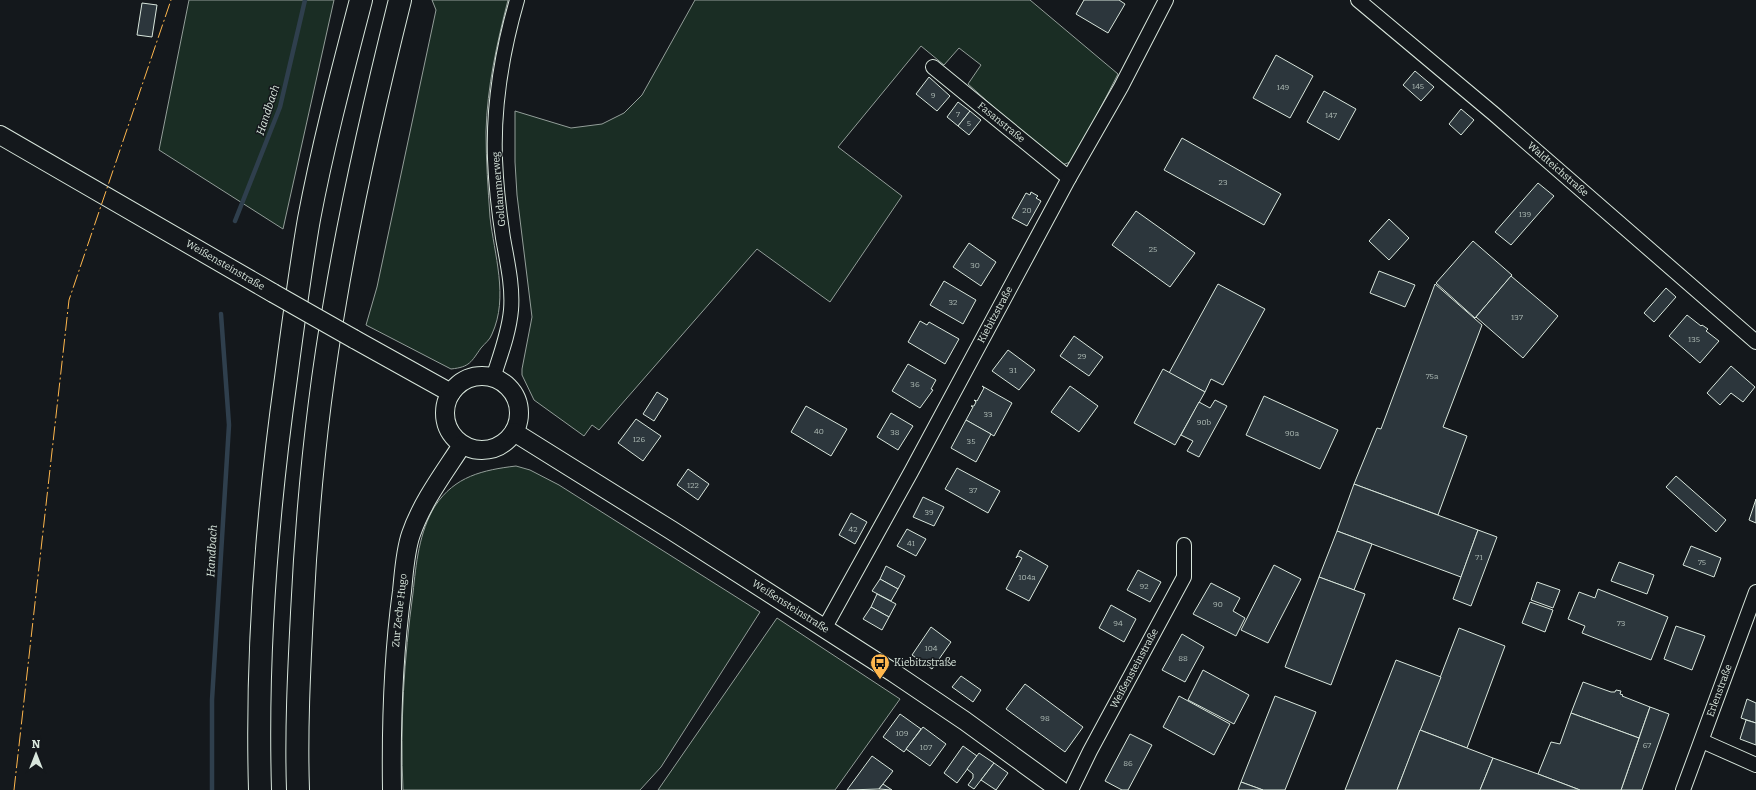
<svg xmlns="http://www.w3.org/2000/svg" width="1756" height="790" viewBox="0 0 1756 790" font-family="Bitter,serif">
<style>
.green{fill:#1a2d24;stroke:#939e99}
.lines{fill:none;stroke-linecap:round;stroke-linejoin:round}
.stream{stroke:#2f3f4d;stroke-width:4.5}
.building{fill:#2c363c;stroke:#d8e6dc}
.minor-casing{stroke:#d8e6dc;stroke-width:16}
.tertiary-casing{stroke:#d8e6dc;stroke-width:20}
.motorway-casing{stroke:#d8e6dc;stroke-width:24}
.minor{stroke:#14181c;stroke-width:14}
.tertiary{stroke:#14181c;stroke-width:18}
.motorway{stroke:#14181c;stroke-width:22}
.tertiary-bridge-casing{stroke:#d8e6dc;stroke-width:20;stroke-linecap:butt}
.tertiary-bridge{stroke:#14181c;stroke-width:18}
.power{stroke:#ffb74d;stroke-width:1;stroke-dasharray:14 3 2 3;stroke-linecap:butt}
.labels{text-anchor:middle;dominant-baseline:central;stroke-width:3;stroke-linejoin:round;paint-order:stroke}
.number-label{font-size:8px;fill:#adbab4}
.street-label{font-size:10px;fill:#d8e6dc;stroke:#14181c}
.poi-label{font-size:10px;fill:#d8e6dc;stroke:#14181c;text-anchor:start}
.water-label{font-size:11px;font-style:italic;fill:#d8e6dc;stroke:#14181c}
</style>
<rect width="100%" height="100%" fill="#14181c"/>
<!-- green -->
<g class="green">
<path d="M189 0H334L283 229 159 150Z"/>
<path d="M432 0H508C497 43 487 87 486 132 486 160 488 189 490 217 494 254 509 297 492 334 490 340 485 343 481 348 471 362 470 367 451 369L366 325 377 287 436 10Z"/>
<path d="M695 0H1030L1118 74 1073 161 1062 165 1055 162 968 84 981 65 959 48 944 65 921 46 838 147 902 196 830 302 757 249 599 430 592 425 584 436 534 400 522 375V369L532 317 517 195 515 162V111L571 128 602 124 624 113 642 95Z"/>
<path d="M516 466 530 470 559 485 760 612 661 767 640 790H403C400 724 404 659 413 593 416 564 419 532 435 506 455 476 483 470 516 466Z"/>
<path d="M777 618 900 699 835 790H658Z"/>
</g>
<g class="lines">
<!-- stream -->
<g class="stream">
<path d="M235 221 280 107 305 0"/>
<path d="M212 790V700L229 425 221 314"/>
</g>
</g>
<!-- building -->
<g class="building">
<path d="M1084 0H1119L1125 4 1108 33 1076 14Z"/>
<path d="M142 3 157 5 152 37 137 35Z"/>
<path d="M1276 55 1313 76 1290 118 1253 98Z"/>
<path d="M1415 71 1434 87 1421 101 1403 85Z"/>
<path d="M929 77 950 96 937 111 916 94Z"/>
<path d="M1324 91 1356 109 1339 140 1307 122Z"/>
<path d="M958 102 970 111 958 126 947 117Z"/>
<path d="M1461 109 1474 120 1461 135 1449 124Z"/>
<path d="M970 111 981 120 969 135 958 126Z"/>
<path d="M1182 138 1281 194 1264 225 1164 170Z"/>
<path d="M1538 183 1554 196 1511 245 1495 232Z"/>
<path d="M1031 192 1038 196 1036 198 1041 201 1027 226 1012 218 1026 193 1030 195Z"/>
<path d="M1136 211 1195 253 1170 287 1112 245Z"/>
<path d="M1389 219 1409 238 1389 260 1369 241Z"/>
<path d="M1473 241 1512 275 1475 318 1436 283Z"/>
<path d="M969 243 996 262 981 286 953 267Z"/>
<path d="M1379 271 1415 285 1405 307 1370 293Z"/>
<path d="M1511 276 1558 316 1523 358 1476 317Z"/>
<path d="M944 281 976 300 963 324 930 305Z"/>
<path d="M1218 284 1265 309 1223 385 1211 379 1205 392 1169 373Z"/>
<path d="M1435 284 1482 325 1443 427 1467 436 1438 515 1354 484 1377 428 1381 429Z"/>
<path d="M1666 288 1676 297 1654 322 1644 313Z"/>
<path d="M1687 315 1701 326 1702 325 1708 329 1706 331 1719 341 1700 363 1669 336Z"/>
<path d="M920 321 927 325 929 322 959 339 945 364 908 342Z"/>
<path d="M1074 336 1103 357 1089 376 1060 356Z"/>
<path d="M1008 350 1035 370 1019 390 992 371Z"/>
<path d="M908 364 936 380 931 389 933 390 920 408 892 391Z"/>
<path d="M1731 366 1755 387 1743 402 1731 393 1720 405 1707 393Z"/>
<path d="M1163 369 1205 392 1175 445 1134 423Z"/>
<path d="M982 386 1012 403 994 436 966 420 973 407 971 406H974L976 402 974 400 977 401 984 388Z"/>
<path d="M1070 386 1098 406 1079 432 1051 412Z"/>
<path d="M657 392 668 399 654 421 643 414Z"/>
<path d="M1264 396 1338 430 1320 469 1246 435Z"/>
<path d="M1215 400 1227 406 1199 457 1187 451 1193 441 1181 435 1199 402 1210 408Z"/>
<path d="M806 406 847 429 831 456 791 432Z"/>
<path d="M891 413 913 426 898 450 877 437Z"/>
<path d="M636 419 661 436 643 461 618 443Z"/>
<path d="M966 420 991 434 976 462 951 448Z"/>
<path d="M957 468 1000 491 988 513 945 489Z"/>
<path d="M688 469 709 484 698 500 677 485Z"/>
<path d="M1676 476 1726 520 1716 532 1666 487Z"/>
<path d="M1354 484 1478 530 1461 577 1337 531Z"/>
<path d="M923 497 944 507 934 526 913 517Z"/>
<path d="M1756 499V523L1749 520Z"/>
<path d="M851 513 867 522 855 544 839 535Z"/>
<path d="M907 529 926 539 916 556 897 546Z"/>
<path d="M1478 530 1497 537 1471 606 1453 599Z"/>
<path d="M1337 531 1372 544 1354 590 1319 577Z"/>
<path d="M1691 546 1721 558 1714 577 1683 565Z"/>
<path d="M1020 550 1048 566 1029 601 1006 589 1022 558 1018 556 1016 558Z"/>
<path d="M1619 562 1654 575 1647 594 1611 581Z"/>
<path d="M1274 565 1301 579 1268 643 1241 630Z"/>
<path d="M886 566 905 576 898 589 880 579Z"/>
<path d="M1138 570 1161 582 1150 602 1127 590Z"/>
<path d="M1319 577 1365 594 1331 685 1285 667Z"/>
<path d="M880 579 898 589 891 601 872 591Z"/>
<path d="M1537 582 1560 590 1553 608 1531 600Z"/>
<path d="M1211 583 1240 598 1233 611 1245 618 1236 636 1193 614Z"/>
<path d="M1598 589 1668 617 1651 660 1582 633 1585 626 1568 619 1579 592 1595 598Z"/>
<path d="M877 594 896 604 889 617 871 607Z"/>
<path d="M1530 602 1553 610 1545 632 1522 623Z"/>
<path d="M1111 605 1136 619 1124 642 1099 628Z"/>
<path d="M871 607 889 617 882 630 863 619Z"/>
<path d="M1676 626 1705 636 1692 670 1664 659Z"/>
<path d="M931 627 951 642 932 669 912 655Z"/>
<path d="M1459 628 1505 646 1467 748 1420 730Z"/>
<path d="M1182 634 1204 647 1185 682 1162 670Z"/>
<path d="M1396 660 1441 677 1397 790H1345Z"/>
<path d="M1203 670 1249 695 1234 724 1188 700Z"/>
<path d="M961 676 981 690 973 702 952 687Z"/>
<path d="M1583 682 1611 692H1615L1616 690 1621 691 1620 694 1623 695 1622 696 1650 707 1639 738 1571 713Z"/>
<path d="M1025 684 1083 727 1065 752 1006 709Z"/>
<path d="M1179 696 1230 724 1214 755 1163 727Z"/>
<path d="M1275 696 1316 712 1285 790H1263L1241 782Z"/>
<path d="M1747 699 1756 703V723L1741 718Z"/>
<path d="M1650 707 1669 714 1642 790H1621Z"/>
<path d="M1571 713 1639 738 1621 790H1580L1538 774 1551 742 1560 744Z"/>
<path d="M900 714 921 729 904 752 883 737Z"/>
<path d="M1746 720 1756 723V745L1740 739Z"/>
<path d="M923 727 946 744 930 766 906 749Z"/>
<path d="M1420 730 1493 758 1480 790H1397Z"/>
<path d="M1130 734 1152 745 1128 790H1122L1105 781Z"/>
<path d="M963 746 977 756 957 783 944 773Z"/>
<path d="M979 753 994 763 974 789 968 785 973 778V774L967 769Z"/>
<path d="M872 756 893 771 879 789 847 790Z"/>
<path d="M1493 758 1538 774 1580 790H1480Z"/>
<path d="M994 763 1008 773 996 790 981 780Z"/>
<path d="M1241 782 1263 790H1238Z"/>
<path d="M883 784 892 790 879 789Z"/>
</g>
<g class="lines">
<defs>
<g id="minor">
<path id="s1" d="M1358 0 1494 114 1756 342"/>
<path id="s2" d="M933 67 1069 178"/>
<path d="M493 378C500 356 509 333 511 310 513 286 507 261 503 238 499 212 496 185 495 159 493 105 502 52 517 0"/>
<path id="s3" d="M824 629 911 472 1069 178 1121 87 1166 0"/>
<path d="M1702 741 1756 765"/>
<path id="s4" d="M1071 790 1090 751 1184 577V545"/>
<path id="s5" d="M1683 790 1756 592"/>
</g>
<g id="tertiary">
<path id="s6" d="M0 135 273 293"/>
<path d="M354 339 451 393"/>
<circle cx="482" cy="413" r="37"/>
<path id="s7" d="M514 432 671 530 894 673 965 721 1060 790"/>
<path id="s8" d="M392 790C391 723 393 657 402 591 404 572 405 551 411 534 422 502 444 473 462 445"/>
</g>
<g id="motorway">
<path d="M260 790C256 652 267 514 286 378 293 325 300 271 309 219 323 145 342 73 361 0"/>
<path d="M298 790C296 731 299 672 302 613 307 509 317 405 335 302 352 200 375 100 400 0"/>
</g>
</defs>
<!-- minor casing -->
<use href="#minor" class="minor-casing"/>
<!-- tertiary casing -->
<use href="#tertiary" class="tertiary-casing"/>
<!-- motorway casing -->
<use href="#motorway" class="motorway-casing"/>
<!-- minor -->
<use href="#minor" class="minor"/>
<!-- tertiary -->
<use href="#tertiary" class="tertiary"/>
<!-- motorway -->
<use href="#motorway" class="motorway"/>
<defs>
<path id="tertiary-bridge" d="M273 293 354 339"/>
</defs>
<!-- tertiary-bridge casing -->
<use href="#tertiary-bridge" class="tertiary-bridge-casing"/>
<!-- tertiary-bridge -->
<use href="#tertiary-bridge" class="tertiary-bridge"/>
<!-- power -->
<path class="power" d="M14 790 69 300 171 0"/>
</g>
<!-- icons -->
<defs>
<symbol id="bus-pin" viewBox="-11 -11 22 30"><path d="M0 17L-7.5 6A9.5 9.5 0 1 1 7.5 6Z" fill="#ffb74d" stroke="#14181c"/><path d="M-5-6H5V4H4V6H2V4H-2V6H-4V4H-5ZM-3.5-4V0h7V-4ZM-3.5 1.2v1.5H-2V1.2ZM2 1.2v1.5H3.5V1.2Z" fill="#111"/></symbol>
</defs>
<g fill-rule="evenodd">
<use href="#bus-pin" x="869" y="652" width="22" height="30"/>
</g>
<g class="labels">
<!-- number labels -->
<g class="number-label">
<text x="1418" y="86">145</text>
<text x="1283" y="87">149</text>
<text x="933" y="95">9</text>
<text x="958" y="114">7</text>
<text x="1331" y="115">147</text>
<text x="969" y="123">5</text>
<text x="1223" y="182">23</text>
<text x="1027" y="210">20</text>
<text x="1525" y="214">139</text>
<text x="1153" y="249">25</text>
<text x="975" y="265">30</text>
<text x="953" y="302">32</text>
<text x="1517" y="317">137</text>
<text x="1694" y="339">135</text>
<text x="1082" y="356">29</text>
<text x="1013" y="370">31</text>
<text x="1432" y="376">75a</text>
<text x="915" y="384">36</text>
<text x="988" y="414">33</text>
<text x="1204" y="422">90b</text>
<text x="819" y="431">40</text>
<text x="895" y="432">38</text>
<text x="1292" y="433">90a</text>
<text x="639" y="439">126</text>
<text x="971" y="441">35</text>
<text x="693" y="485">122</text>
<text x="973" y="490">37</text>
<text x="929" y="512">39</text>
<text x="853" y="529">42</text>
<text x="911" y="543">41</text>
<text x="1479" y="557">71</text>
<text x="1702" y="562">75</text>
<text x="1027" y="577">104a</text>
<text x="1144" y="586">92</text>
<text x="1218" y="604">90</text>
<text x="1118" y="623">94</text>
<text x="1621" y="623">73</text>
<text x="931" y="648">104</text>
<text x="1183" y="658">88</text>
<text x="1045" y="718">98</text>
<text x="902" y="733">109</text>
<text x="1647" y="745">67</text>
<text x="926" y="747">107</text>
<text x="1128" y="763">86</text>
</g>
<!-- street labels -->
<g class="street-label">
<text stroke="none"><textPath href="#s2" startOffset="88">Fasanstraße</textPath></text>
<text stroke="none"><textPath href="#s1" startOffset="262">Waldteichstraße</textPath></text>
<text transform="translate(499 189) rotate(-95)">Goldammerweg</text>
<text stroke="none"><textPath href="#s6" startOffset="260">Weißensteinstraße</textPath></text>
<text stroke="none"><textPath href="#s3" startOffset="358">Kiebitzstraße</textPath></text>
<text stroke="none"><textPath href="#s7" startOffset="327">Weißensteinstraße</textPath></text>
<text stroke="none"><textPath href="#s8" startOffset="180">Zur Zeche Hugo</textPath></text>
<text stroke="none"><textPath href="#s4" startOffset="137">Weißensteinstraße</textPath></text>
<text stroke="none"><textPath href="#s5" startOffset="106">Erlenstraße</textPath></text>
</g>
<!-- poi labels -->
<g class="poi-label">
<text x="894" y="663">Kiebitzstraße</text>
</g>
<!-- water labels -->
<g class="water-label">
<text transform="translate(268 110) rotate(-72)">Handbach</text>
<text transform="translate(212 551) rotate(-87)">Handbach</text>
</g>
</g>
<!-- north arrow -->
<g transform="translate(36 754)" stroke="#14181c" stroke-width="3" paint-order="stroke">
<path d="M0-3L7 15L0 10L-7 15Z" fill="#d8e6dc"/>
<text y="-6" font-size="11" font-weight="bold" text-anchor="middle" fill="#d8e6dc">N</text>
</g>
</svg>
